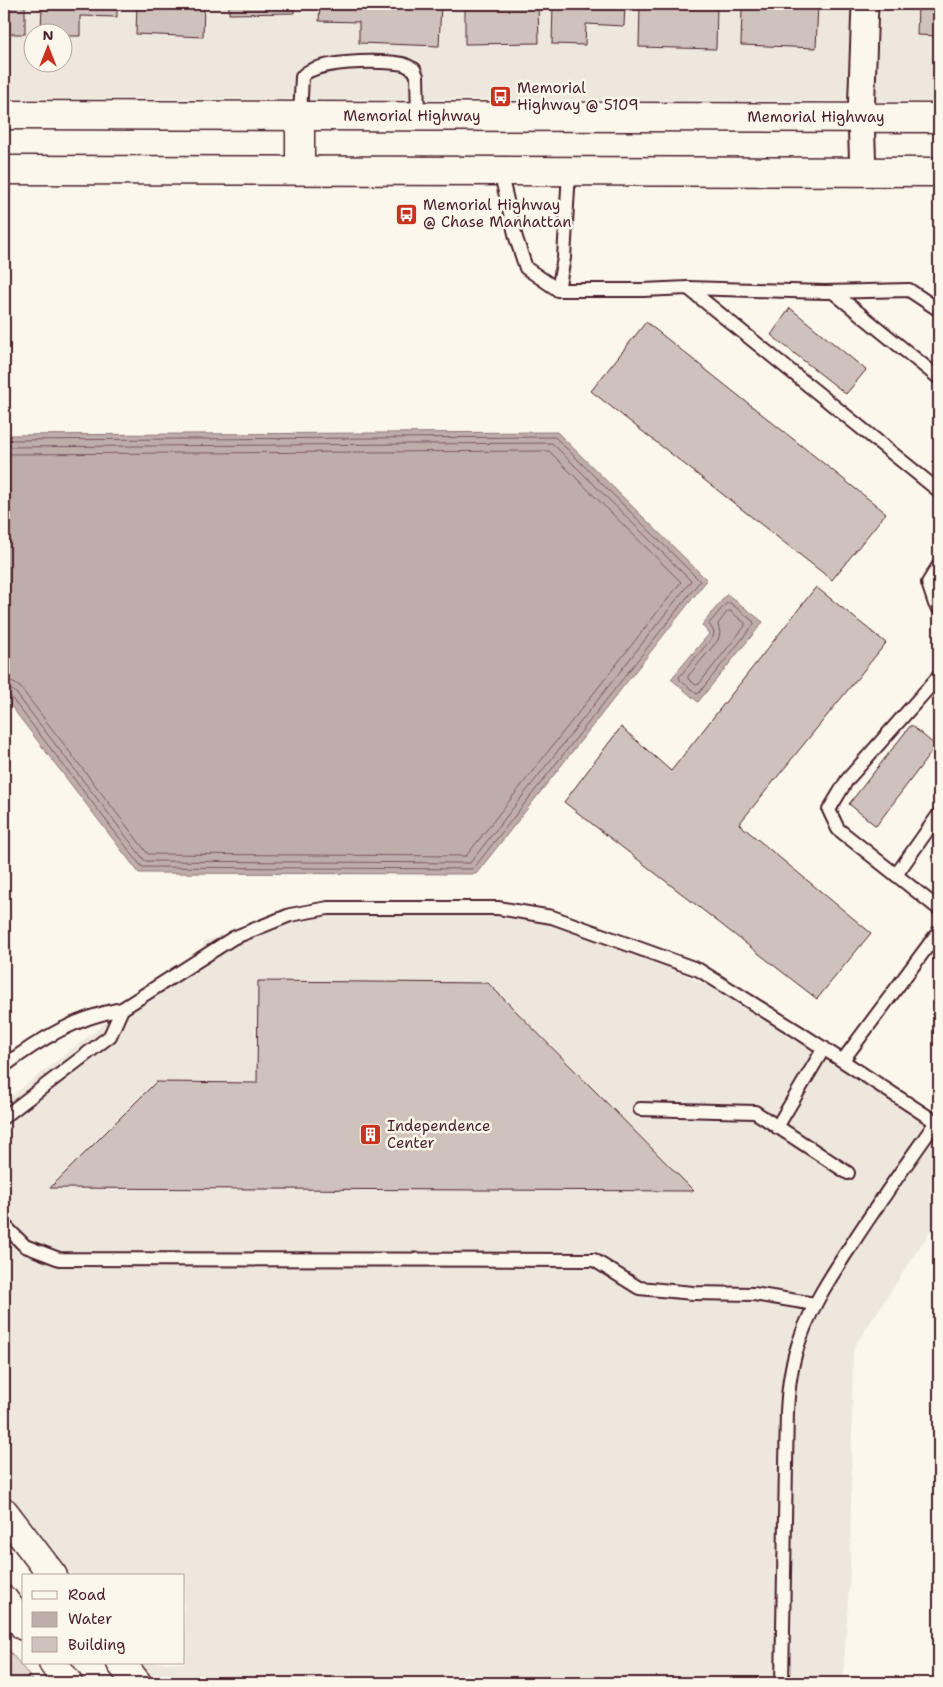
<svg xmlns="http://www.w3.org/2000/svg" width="943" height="1687" viewBox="0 0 943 1687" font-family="'Shantell Sans',sans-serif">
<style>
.built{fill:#eee7de;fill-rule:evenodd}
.green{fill:#e2d7d0;stroke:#967b7e}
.water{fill:#bfadaa;stroke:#907477}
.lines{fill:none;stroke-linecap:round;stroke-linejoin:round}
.shore{stroke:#79585e;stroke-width:1}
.building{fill:#cfc2bc;stroke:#4a1f2b}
.service-casing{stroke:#4a1f2b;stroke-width:16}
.minor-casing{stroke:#4a1f2b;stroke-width:29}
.secondary-casing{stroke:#4a1f2b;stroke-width:31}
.service{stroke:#fbf7ec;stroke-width:12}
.minor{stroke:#fbf7ec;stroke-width:25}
.secondary{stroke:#fbf7ec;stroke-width:28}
.labels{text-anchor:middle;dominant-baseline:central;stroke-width:5;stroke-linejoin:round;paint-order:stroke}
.poi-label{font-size:15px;fill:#4a1f2b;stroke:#fbf7ec;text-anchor:start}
.street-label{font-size:15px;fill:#4a1f2b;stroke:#fbf7ec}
</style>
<rect width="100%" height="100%" fill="#fbf7ec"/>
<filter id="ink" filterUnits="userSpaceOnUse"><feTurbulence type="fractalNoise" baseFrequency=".02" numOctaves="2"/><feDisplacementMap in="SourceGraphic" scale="10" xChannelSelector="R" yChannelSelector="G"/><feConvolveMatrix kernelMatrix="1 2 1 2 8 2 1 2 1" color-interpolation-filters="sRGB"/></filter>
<g filter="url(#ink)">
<!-- built -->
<g class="built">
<path d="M4 4H851L848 101 4 98ZM32 32H62V62H32Z"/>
<path d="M880 4H939V102L876 101Z"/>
<path d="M317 908 475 912 578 927 740 999 939 1124V1218L853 1349 850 1572 843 1683H155L140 1663H184V1576H72L4 1488V1102L204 946V941Z"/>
</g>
<!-- green -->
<path class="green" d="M4 1644 35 1683H4Z"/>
<!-- water -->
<g class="water">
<path d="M557 432 707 580 476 874 139 873 4 697V440L6 435Z"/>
<path d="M727 594 763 622 698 702 671 679 709 634 702 625Z"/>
</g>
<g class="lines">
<!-- shore -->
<g class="shore">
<path d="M4 440 555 437 700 581 473 869 142 867 10 696 4 694"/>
<path d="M4 447 552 443 691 581 470 863 145 861 15 692 10 689 4 688"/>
<path d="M4 454 549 451 681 582 466 856 148 854 20 687 12 682 4 680"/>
<path d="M727 603H730L753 621 754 624 699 693 697 694 680 680 679 677 713 637 714 632 709 624Z"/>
<path d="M730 611 745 623V626L699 684 696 685 688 679V676L718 640 720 633 718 624 727 612Z"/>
</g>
</g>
<!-- building -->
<g class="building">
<rect x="4" y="4" width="21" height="30"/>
<path d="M42 4H117V17L80 16V36H62V32H41Z"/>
<path d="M137 4H204L203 37 136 34Z"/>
<path d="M229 4H294V13L229 14Z"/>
<path d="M320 4H441L439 46 359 43V22L319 21Z"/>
<path d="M465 4H538L539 43 465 44Z"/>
<path d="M553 4H625L624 26 586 24 585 45 552 44Z"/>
<path d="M640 4H717L716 49 639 47Z"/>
<path d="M761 4H818L816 48 741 45 742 8H761Z"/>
<path d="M918 4H939V36L917 35Z"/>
<path d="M790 308 866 370 846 394 771 335Z"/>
<path d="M646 322 886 513 832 580 591 391Z"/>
<path d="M816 587 886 643 739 824 871 933 817 999 564 802 621 727 671 771Z"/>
<path d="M911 725 936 746 876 826 849 804Z"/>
<path d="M258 981 488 983 694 1191 50 1188 156 1082 257 1083Z"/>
</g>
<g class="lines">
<defs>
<g id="service">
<path d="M300 116 302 77C312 60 384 60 403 64 407 65 410 68 414 69L417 76 418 116"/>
<path d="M500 171 516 238 526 268 558 290H643L688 288 825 292 909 290 939 310"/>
<path d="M688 288 939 491"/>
<path d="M558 290 564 258 569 171"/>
<path d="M833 292 939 378"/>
<path d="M939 565 928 583 935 604 939 608"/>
<path d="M939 676 847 780 829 810 838 829 939 909"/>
<path d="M896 875 939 814"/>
<path d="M843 1060 939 931"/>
<path d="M4 1066C40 1039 77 1017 122 1009L233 938 290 915 328 908H498L552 917 699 970 797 1031 939 1124"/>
<path d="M640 1109 755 1112 848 1173"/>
<path d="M4 1117 110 1036 122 1009"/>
<path d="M777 1127 824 1048"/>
<path d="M4 1225 25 1246 59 1259 594 1260 639 1288 693 1293 754 1294 815 1304"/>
<path d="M782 1683 787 1411C788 1392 790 1373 795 1355 806 1314 829 1279 852 1244 879 1202 908 1162 936 1122"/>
</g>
<path id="minor" d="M863 172 861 118 865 4"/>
<g id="secondary">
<path d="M4 115 939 118"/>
<path d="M4 170 939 172"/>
<path d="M300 170V116"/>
<path d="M4 1512 53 1576"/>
<path d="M4 1600 24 1626"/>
<path d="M53 1663 68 1683"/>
<path d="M121 1663 137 1683"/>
</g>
</defs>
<!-- service casing -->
<use href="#service" class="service-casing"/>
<!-- minor casing -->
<use href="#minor" class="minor-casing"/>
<!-- secondary casing -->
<use href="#secondary" class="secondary-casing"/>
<!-- service -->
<use href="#service" class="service"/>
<!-- minor -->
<use href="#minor" class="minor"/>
<!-- secondary -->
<use href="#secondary" class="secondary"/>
</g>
</g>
<!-- icons -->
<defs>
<symbol id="bus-square" viewBox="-11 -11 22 22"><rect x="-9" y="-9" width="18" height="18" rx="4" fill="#c8321e" stroke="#fbf7ec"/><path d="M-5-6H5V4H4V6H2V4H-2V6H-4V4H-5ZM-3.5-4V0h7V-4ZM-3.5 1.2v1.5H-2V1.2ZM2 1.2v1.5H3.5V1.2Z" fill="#fff"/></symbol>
<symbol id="building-square" viewBox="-11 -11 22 22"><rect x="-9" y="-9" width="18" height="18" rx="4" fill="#c8321e" stroke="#fbf7ec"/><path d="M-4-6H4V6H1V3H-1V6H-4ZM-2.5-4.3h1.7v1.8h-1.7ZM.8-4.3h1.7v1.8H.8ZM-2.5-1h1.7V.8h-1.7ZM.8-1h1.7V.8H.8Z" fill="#fff"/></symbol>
</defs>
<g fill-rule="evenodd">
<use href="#bus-square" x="488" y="84" width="25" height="25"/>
<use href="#bus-square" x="394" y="202" width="25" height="25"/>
<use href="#building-square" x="358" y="1122" width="25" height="25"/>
</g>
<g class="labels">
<!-- poi labels -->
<g class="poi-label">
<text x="517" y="88">Memorial<tspan x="517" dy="17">Highway @ 5109</tspan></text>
<text x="423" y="205">Memorial Highway<tspan x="423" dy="17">@ Chase Manhattan</tspan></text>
<text x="387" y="1126">Independence<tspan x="387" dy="17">Center</tspan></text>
</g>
<!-- street labels -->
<g class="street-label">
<text x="412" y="116">Memorial Highway</text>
<text x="816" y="117">Memorial Highway</text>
</g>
</g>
<!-- margin -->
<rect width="943" height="1687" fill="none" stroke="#fbf7ec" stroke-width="20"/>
<rect x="10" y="10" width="923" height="1667" fill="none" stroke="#4a1f2b" stroke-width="2" filter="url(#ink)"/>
<!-- legend -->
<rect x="22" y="1574" width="162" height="90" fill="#fbf7ec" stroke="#b4a19f"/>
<rect x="32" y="1591" width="25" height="8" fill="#fbf7ec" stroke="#b4a19f"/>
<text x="68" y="1600" font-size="15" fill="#4a1f2b">Road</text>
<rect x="32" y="1612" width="25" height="15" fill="#bfadaa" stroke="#b4a19f"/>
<text x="68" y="1624" font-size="15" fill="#4a1f2b">Water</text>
<rect x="32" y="1637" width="25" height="15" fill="#cfc2bc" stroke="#b4a19f"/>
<text x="68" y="1650" font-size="15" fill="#4a1f2b">Building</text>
<!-- north arrow -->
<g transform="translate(48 48)"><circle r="24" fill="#fbf7ec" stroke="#b4a19f"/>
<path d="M0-4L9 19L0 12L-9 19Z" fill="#c8321e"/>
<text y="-8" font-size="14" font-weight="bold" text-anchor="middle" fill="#4a1f2b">N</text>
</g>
</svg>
